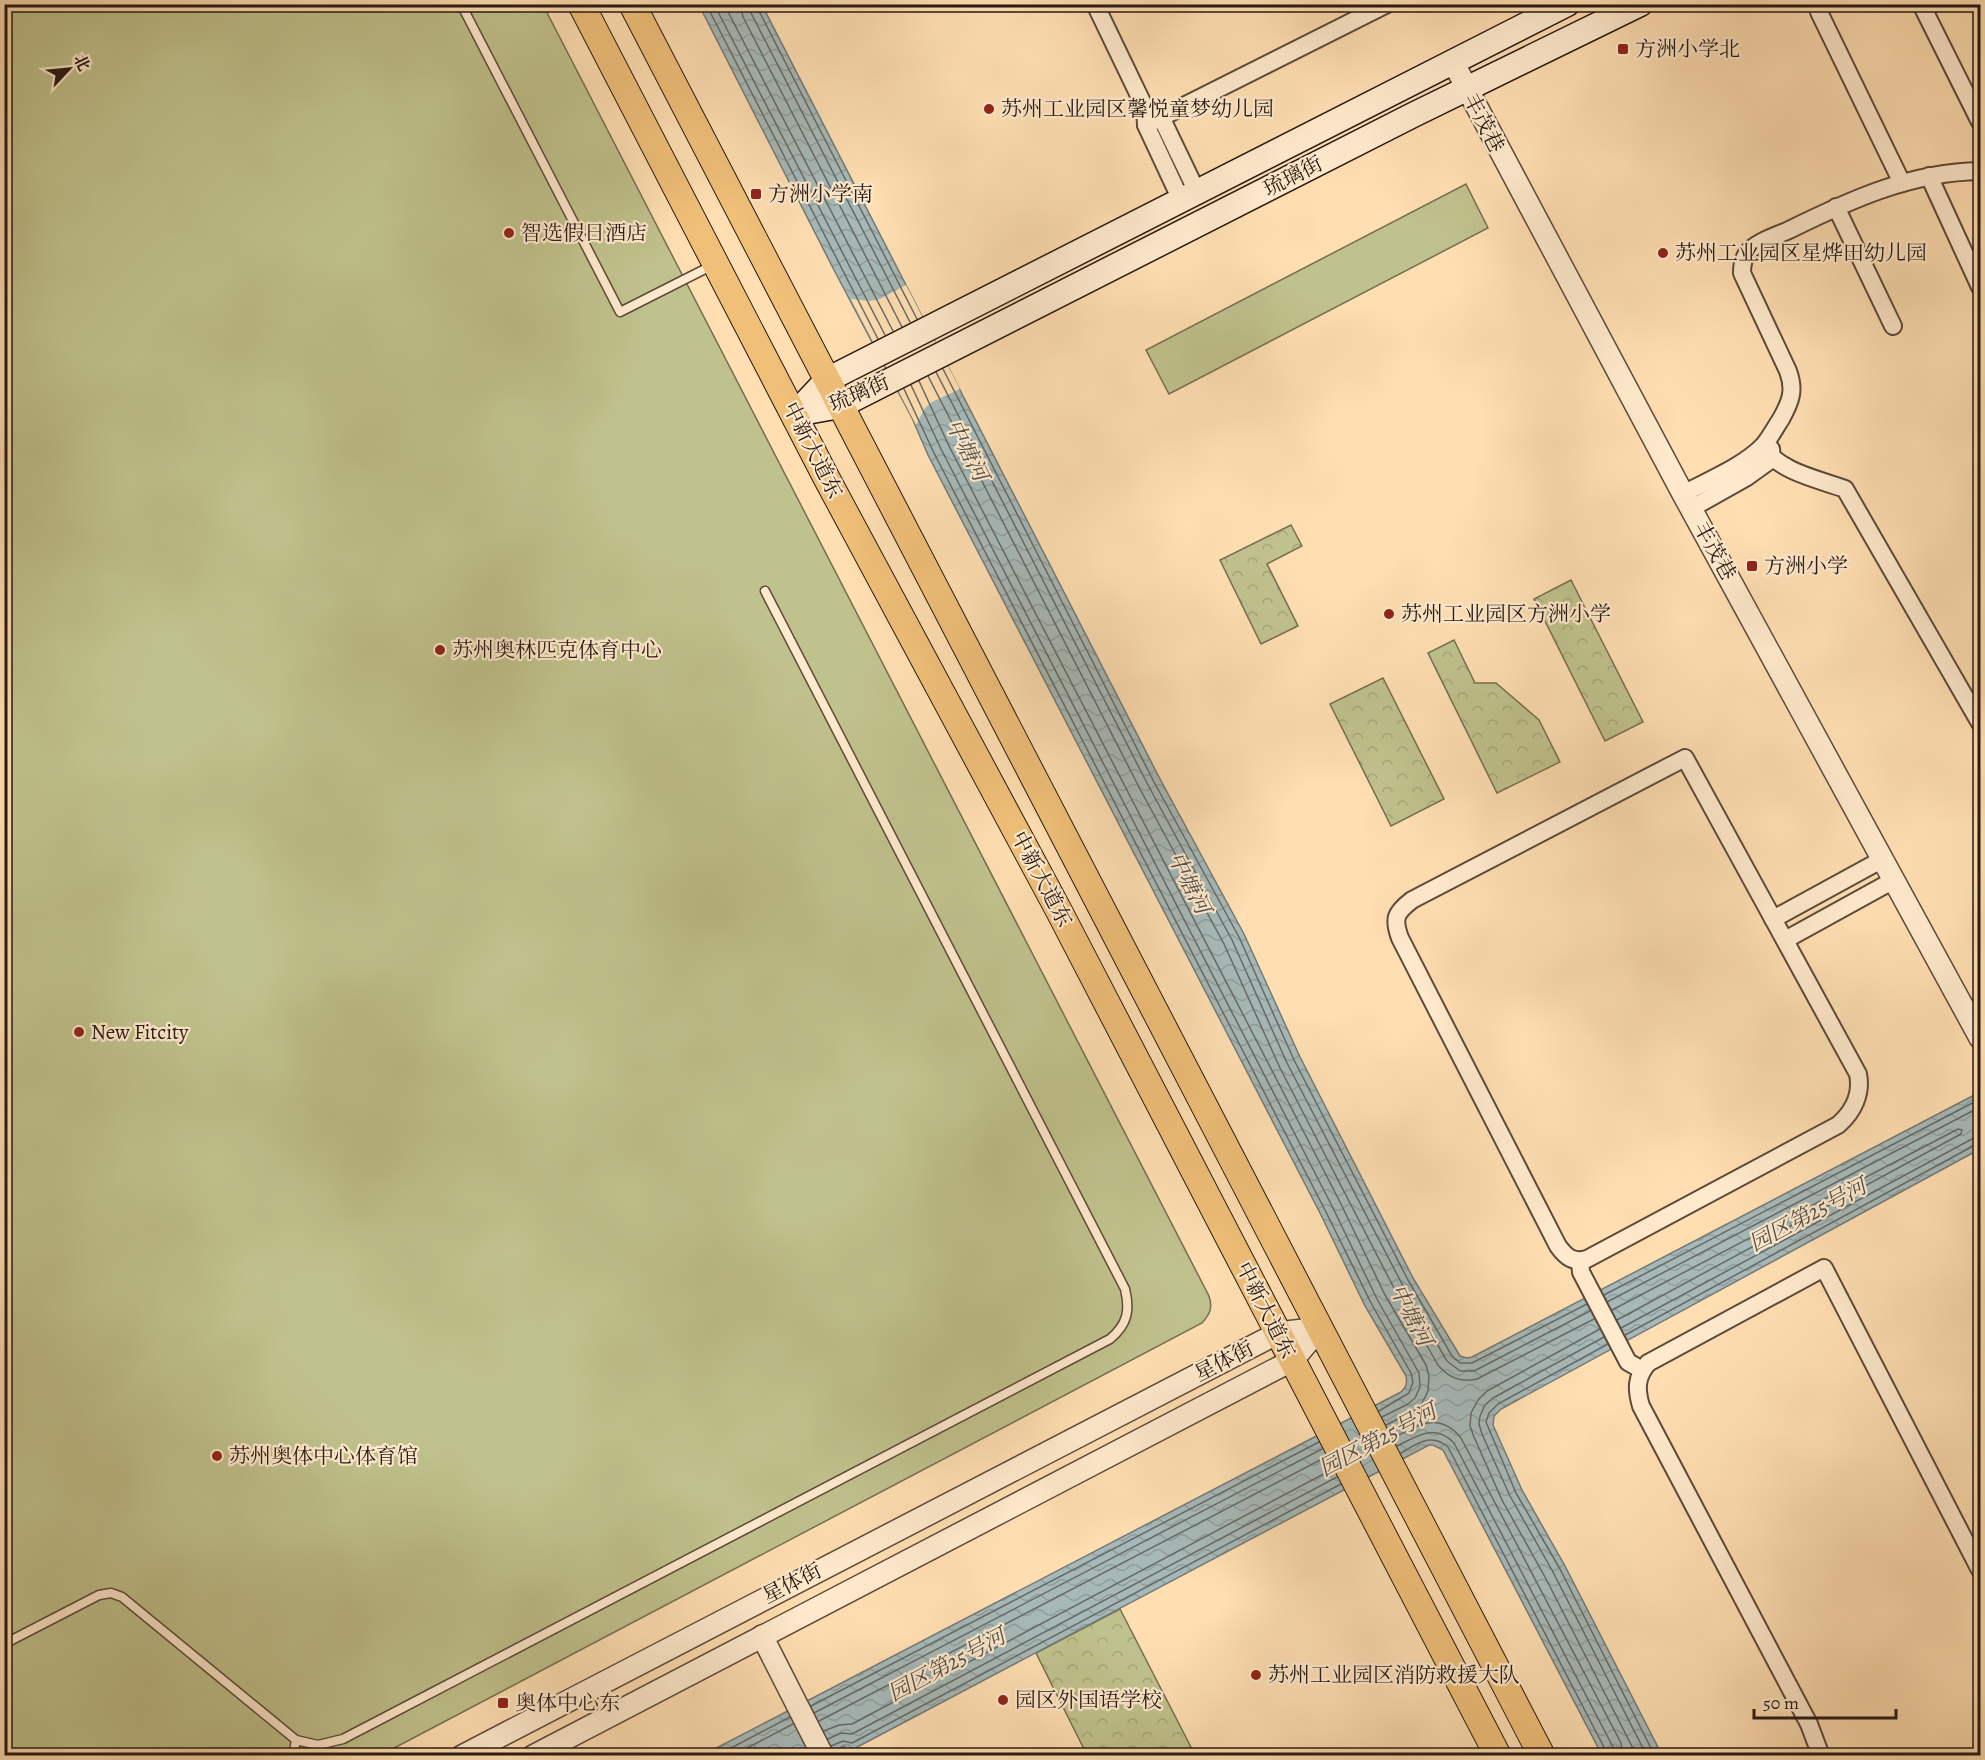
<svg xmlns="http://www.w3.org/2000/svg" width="1985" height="1760" viewBox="0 0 1985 1760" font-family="Alegreya,'Noto Serif SC',serif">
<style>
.forest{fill:url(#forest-crowns);stroke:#746e50;stroke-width:1.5}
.pitch{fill:#c0c28d;stroke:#746e50;stroke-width:1.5}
.water{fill:url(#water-waves);stroke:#737976;stroke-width:1.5}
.pier{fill:#ffdfb2}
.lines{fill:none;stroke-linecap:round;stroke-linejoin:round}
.shore{stroke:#666966;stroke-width:1.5}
.service-casing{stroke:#5d4a3b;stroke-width:11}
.minor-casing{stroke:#5d4a3b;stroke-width:20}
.tertiary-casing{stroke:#5d4a3b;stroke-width:24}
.secondary-casing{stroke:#271913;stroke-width:27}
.primary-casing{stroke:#271913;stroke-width:28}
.service{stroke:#ffeacd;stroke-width:8}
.minor{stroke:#ffeacd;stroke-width:16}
.tertiary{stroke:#ffeacd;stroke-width:21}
.secondary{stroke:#ffeacd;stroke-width:24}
.primary{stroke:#f0c079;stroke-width:26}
.poi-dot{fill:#8f2418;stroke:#ffeacd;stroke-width:2}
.labels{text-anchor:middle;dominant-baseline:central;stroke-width:4.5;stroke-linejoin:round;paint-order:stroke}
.poi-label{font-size:21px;fill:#271913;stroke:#ffeacd;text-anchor:start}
.street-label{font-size:21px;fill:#271913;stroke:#ffeacd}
.water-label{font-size:22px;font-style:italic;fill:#53514d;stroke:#ffeacd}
</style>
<defs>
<pattern id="forest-crowns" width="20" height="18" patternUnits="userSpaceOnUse" patternTransform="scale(1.5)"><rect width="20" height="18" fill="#c0c28d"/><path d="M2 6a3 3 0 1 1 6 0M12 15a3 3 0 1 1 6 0" fill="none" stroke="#a5a679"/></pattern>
<pattern id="water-waves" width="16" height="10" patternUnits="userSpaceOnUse" patternTransform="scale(1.5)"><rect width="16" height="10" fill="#a6b9b8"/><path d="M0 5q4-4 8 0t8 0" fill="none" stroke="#8f9e9d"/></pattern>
</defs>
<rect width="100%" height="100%" fill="#ffdfb2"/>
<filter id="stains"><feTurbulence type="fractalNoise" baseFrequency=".00333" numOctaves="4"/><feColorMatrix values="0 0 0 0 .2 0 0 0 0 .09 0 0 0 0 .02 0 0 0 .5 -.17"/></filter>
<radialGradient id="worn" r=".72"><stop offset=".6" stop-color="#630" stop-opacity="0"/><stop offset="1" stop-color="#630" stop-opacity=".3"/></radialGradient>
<!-- forest -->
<g class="forest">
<path d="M1291 525 1302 546 1267 564 1298 626 1261 644 1220 560Z"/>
<path d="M1571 580 1643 722 1605 741 1534 599Z"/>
<path d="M1454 640 1475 683H1496L1539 720 1560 762 1497 793 1428 653Z"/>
<path d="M1383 678 1444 799 1391 826 1330 704Z"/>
<path d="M1120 1609 1195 1755H1087L1036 1653Z"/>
</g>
<!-- pitch -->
<g class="pitch">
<path d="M5 5H543L1209 1296C1213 1308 1210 1314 1202 1323L381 1755 5 1756Z"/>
<path d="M1466 184 1488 228 1169 394 1146 350Z"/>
</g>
<!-- water -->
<path class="water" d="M699 5H762L1160 779 1244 934 1300 1057 1413 1278 1460 1356 1467 1358 1472 1357 1980 1092V1149L1501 1409 1494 1416 1493 1425 1522 1490 1565 1566 1662 1755H1602L1443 1450 1433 1445H1429L848 1752 844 1746 826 1755H703L1401 1392C1407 1387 1407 1383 1406 1376L1365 1306 1320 1213 928 455 912 418 834 270Z"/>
<!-- pier -->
<path class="pier" d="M906 285 960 389 932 402 925 408 916 425 851 299 870 301 880 299Z"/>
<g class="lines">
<!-- shore -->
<g class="shore">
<path d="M706 4 878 339"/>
<path d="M714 4 885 335"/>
<path d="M724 4 893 331"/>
<path d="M740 4 743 17 902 327"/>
<path d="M749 4 751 13 910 322"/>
<path d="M757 4 758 9 917 319"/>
<path d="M943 369 1154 782 1239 937 1294 1060 1408 1280 1452 1356 1460 1363H1472L1587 1304"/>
<path d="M936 372 1148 785 1232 940 1287 1063 1402 1284 1447 1361 1460 1371H1474L1590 1311"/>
<path d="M928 376 1140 789 1224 944 1280 1068 1394 1288 1438 1365C1448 1377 1461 1383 1477 1379L1594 1319"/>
<path d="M919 381 949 446 1340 1202 1385 1295 1426 1365 1429 1376 1428 1391 1422 1403 1414 1411 1386 1425"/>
<path d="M911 385 941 449 1332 1206 1377 1299 1419 1373 1420 1387 1415 1398 1408 1404 1382 1417"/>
<path d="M904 389 934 453 1325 1210 1371 1303 1411 1373 1413 1382 1409 1393 1379 1411"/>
<path d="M1604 1295 1980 1099"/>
<path d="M1607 1302 1980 1107"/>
<path d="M1612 1310 1958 1129 1962 1130 1961 1134 1617 1320"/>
<path d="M1621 1328 1972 1139 1980 1137"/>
<path d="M1600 1329 1487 1391 1478 1400 1471 1413 1470 1426 1474 1437 1502 1500 1545 1577 1637 1756"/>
<path d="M1625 1335 1975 1145 1980 1144"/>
<path d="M1604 1337 1493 1398 1485 1405 1480 1416 1479 1424 1482 1434 1510 1496 1553 1572 1647 1756"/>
<path d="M1608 1344 1498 1404 1489 1413 1486 1422 1516 1493 1560 1569 1655 1756"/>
<path d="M1393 1438C1418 1425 1439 1411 1461 1438L1621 1743 1623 1756"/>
<path d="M1397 1446C1417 1436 1435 1423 1454 1443L1613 1747 1614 1756"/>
<path d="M1401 1453C1417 1444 1431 1432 1448 1447L1606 1751 1607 1756"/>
<path d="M811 1706 1319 1442"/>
<path d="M814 1713 1322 1449"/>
<path d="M819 1721 1326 1457"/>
<path d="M824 1731 839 1725 852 1724 1333 1469"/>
<path d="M828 1739 841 1733 852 1734 1337 1477"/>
<path d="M831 1746 843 1741 852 1743 1341 1484"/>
<path d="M716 1756 790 1717"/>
<path d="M732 1756 793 1724"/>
</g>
<defs>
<g id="service">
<path d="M461 4 620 312 713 265"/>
<path d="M4 1644 99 1595 111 1593 122 1597 296 1740 318 1745 343 1739 1110 1339C1128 1324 1130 1310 1125 1289L765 591"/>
<path d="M293 1756 296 1740"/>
</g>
<g id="minor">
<path d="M1095 4 1145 108 1146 125 1181 200"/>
<path d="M1921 4 1980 122"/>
<path d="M1819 12 1902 183"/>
<path d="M1154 113 1161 117 1197 192"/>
<path d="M1146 125 1387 4"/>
<path d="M1929 176 1980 287"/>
<path d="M1836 207 1893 326"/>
<path d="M1762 447C1783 473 1815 478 1845 489L1980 723"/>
<path d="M1683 494C1709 480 1742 467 1763 446 1770 438 1775 428 1781 419 1791 401 1795 390 1788 371L1742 273C1742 265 1743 258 1748 252 1758 241 1776 236 1789 230 1850 200 1911 172 1980 171"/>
<path d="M1692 508 1747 477 1772 459 1771 449"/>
<path d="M1685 758 1858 1074C1862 1094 1853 1112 1838 1125L1587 1259C1573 1263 1566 1257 1558 1246L1400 938C1393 919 1395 913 1412 900Z"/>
<path d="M1773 919 1883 859"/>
<path d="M1785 940 1894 880"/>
<path d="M1580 1261 1581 1272 1628 1362 1642 1370"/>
<path d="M1821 1756 1809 1724 1641 1406C1636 1389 1636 1377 1648 1363L1824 1268 1980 1570"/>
</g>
<g id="tertiary">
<path d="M1453 62 1683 494 1980 1038"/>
<path d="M762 1636 823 1756"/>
<path d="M462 1756 1278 1333 1320 1328"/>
<path d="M533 1756 1293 1360 1320 1328"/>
</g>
<g id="secondary">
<path d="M795 414 840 406 1413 115 1640 4"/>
<path d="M795 414 827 380 1567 4"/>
</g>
<g id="primary">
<path d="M581 4 827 479 1059 911 1498 1756"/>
<path d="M632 4 1542 1756"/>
</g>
</defs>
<!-- service casing -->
<use href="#service" class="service-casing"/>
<!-- minor casing -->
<use href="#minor" class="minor-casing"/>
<!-- tertiary casing -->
<use href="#tertiary" class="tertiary-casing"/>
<!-- secondary casing -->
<use href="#secondary" class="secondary-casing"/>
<!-- primary casing -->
<use href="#primary" class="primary-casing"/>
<!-- service -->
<use href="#service" class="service"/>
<!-- minor -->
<use href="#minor" class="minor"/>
<!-- tertiary -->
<use href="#tertiary" class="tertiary"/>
<!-- secondary -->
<use href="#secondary" class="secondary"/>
<!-- primary -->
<use href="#primary" class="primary"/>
</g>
<!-- markers -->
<g class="poi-dot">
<rect x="1617" y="43" width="12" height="12" rx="3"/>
<circle cx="989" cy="109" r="6"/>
<rect x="750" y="188" width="12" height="12" rx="3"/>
<circle cx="509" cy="233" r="6"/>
<circle cx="1663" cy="253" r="6"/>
<rect x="1746" y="560" width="12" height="12" rx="3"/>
<circle cx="1389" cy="614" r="6"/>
<circle cx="440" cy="650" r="6"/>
<circle cx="79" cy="1032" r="6"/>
<circle cx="217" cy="1456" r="6"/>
<circle cx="1256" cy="1675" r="6"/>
<circle cx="1003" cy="1700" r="6"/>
<rect x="497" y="1697" width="12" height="12" rx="3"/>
</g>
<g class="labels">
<!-- poi labels -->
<g class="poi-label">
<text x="1635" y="49">方洲小学北</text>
<text x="1001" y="109">苏州工业园区馨悦童梦幼儿园</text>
<text x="768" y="194">方洲小学南</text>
<text x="521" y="233">智选假日酒店</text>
<text x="1675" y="253">苏州工业园区星烨田幼儿园</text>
<text x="1764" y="566">方洲小学</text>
<text x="1401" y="614">苏州工业园区方洲小学</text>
<text x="452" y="650">苏州奥林匹克体育中心</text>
<text x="91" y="1032">New Fitcity</text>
<text x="229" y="1456">苏州奥体中心体育馆</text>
<text x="1268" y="1675">苏州工业园区消防救援大队</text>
<text x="1015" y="1700">园区外国语学校</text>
<text x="515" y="1703">奥体中心东</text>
</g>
<!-- street labels -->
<g class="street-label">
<text transform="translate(1484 123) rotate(63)">丰茂巷</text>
<text transform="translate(1293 176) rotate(-27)">琉璃街</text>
<text transform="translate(859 393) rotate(-23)">琉璃街</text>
<text transform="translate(813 450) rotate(63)">中新大道东</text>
<text transform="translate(1715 551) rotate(61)">丰茂巷</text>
<text transform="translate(1042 879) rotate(62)">中新大道东</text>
<text transform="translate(1266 1310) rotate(63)">中新大道东</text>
<text transform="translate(1224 1361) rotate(-27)">星体街</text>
<text transform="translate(792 1583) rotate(-27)">星体街</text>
</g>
<!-- water labels -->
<g class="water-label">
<text transform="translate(967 450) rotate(63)">中塘河</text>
<text transform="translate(1189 883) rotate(63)">中塘河</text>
<text transform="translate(1808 1215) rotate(-28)">园区第25号河</text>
<text transform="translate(1411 1315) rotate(63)">中塘河</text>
<text transform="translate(1378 1440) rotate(-28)">园区第25号河</text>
<text transform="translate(947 1665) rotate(-28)">园区第25号河</text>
</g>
</g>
<!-- margin -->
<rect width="1985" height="1760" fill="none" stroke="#ffdfb2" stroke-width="24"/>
<rect x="6" y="6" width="1973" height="1748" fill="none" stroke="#271913" stroke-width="3"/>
<rect x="12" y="12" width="1961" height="1736" fill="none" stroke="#271913" stroke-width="1.5"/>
<!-- north arrow -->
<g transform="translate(69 69) rotate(64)" stroke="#ffeacd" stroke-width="4.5" paint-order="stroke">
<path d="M0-4.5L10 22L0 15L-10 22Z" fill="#271913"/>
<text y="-9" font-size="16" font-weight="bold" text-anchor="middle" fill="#271913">北</text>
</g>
<!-- scale -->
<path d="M1754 1709v9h142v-9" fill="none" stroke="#271913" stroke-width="3"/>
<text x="1763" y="1709" font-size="18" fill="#271913" stroke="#ffeacd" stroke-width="4.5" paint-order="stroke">50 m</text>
<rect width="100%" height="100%" filter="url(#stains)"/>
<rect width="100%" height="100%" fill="url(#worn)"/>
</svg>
